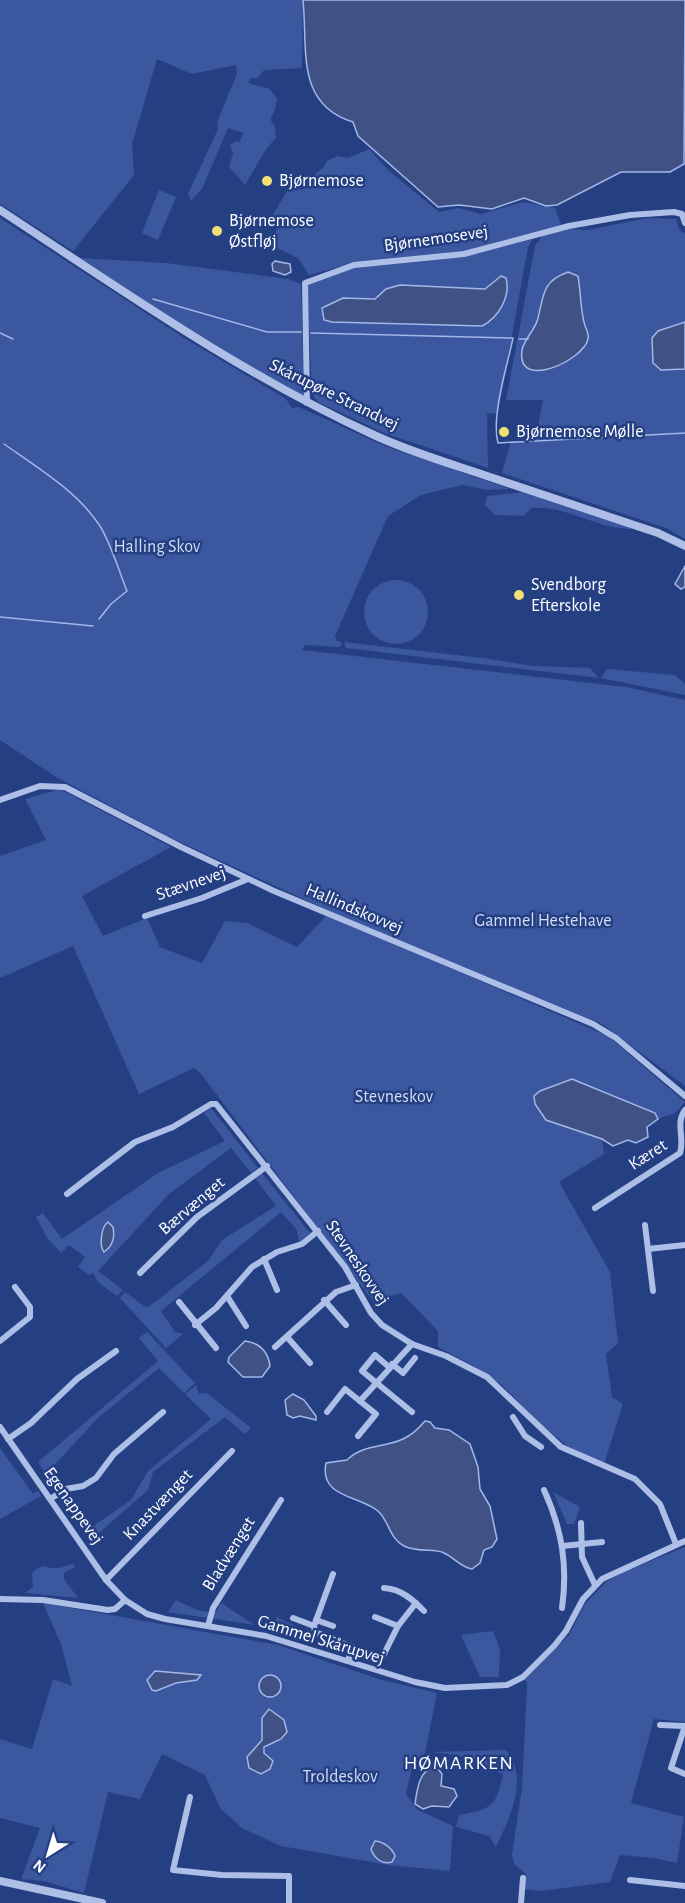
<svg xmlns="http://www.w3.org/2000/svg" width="685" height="1903" viewBox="0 0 685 1903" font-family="'Alegreya Sans',sans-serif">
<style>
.green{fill:#3a57a0;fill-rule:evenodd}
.water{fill:#405285;stroke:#a3b7e8;stroke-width:1.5}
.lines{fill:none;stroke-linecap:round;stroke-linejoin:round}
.stream{stroke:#a3b7e8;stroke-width:1.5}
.minor{stroke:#aebfe7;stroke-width:6}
.tertiary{stroke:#aebfe7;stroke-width:8}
.poi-dot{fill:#f1e173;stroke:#253f83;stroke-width:2}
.labels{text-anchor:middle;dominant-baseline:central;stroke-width:5;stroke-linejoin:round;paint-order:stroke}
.poi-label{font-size:18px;fill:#fff;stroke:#253f83;text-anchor:start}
.street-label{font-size:18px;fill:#fff;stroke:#253f83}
.park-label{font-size:18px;fill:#d2dcf6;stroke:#253f83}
.neighbourhood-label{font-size:20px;letter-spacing:1.5px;fill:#fff;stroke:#253f83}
</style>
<rect width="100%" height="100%" fill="#253f83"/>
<!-- green -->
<g class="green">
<path d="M0 0H303L302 68 264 70 258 78H251L248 83 270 89 277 99 274 113 270 119 275 127 276 138C262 151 256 168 245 185L229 167 233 153 230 145 235 141 239 142 244 133 228 128 202 189 191 201 188 194 218 129 217 122 237 74 236 65 192 74 157 59 132 144 134 175 73 251 0 204Z"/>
<path d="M369 149 389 171 439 212 459 208 481 214 524 202 555 208 561 225 464 251 354 263 309 275 298 258 268 244 278 227 270 220 290 186 302 190 313 184 315 174 323 168 327 161 337 156 348 158Z"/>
<path d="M159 190 176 197 158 240 142 233Z"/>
<path d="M0 218 189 341 286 399 292 408 299 407 385 446 510 489 487 490 462 485 421 495 388 516 335 636 337 641 342 642 340 647 305 645 302 650 626 687 685 700V1086L602 1024 329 911 167 836 56 777 0 740Z"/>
<path d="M648 218 676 219 679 229 685 234V539L666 528 502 473 511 441H535L543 400H506L535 246 542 236 570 229 587 230Z"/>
<path d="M533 239 528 247 498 413 487 414 488 468 384 433 318 402 312 394 307 284 354 267 464 256Z"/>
<path d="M79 258 166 263 288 279 301 284 304 399 200 337Z"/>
<path d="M523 492 634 529C598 530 567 505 531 508L524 516 495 515 485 505 487 496Z"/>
<circle cx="396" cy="612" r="32"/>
<path d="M344 642 482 658 534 666 590 668 599 678 346 648Z"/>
<path d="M607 669 675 675 685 684V695L601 678Z"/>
<path d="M60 789 171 847 82 896 103 936 147 918 160 947 202 963 225 921 247 923 297 947 327 915 608 1036 685 1102 675 1113 658 1119 651 1111 579 1081C561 1080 545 1088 534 1101L546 1120 602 1139 604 1154 559 1182 610 1272 618 1343 606 1354 612 1397 623 1404 604 1464 570 1448 540 1424 502 1385 474 1366 438 1347V1331L401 1293 373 1301 201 1074 194 1068 139 1094 73 946 0 978V856L46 840 25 799Z"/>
<path d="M211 1108 258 1168 251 1173 231 1148 169 1194 98 1271 123 1290 117 1296 98 1282 93 1273 89 1275 78 1267 85 1257 69 1245 61 1253 48 1239 36 1217 43 1213 62 1239 158 1173 225 1141 204 1113Z"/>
<path d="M262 1173 310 1233 299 1242 297 1230 281 1212 161 1311 175 1332 183 1334 166 1348 120 1298 125 1292 147 1308 208 1261 222 1240 276 1206 255 1178Z"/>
<path d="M147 1332 195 1383 184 1393 159 1368 97 1419 46 1474 38 1462 158 1361 139 1338Z"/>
<path d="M196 1385 199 1394 207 1393 251 1428 245 1434 225 1417 153 1472 148 1490 91 1540 86 1531 131 1500 148 1471 211 1419 185 1394Z"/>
<path d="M0 1448 33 1494 38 1491 41 1496 0 1519Z"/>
<path d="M553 1492 580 1507 574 1524H567Z"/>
<path d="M685 1547V1722L654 1719 631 1803 684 1817 677 1863 654 1858 620 1855 610 1882 540 1891 524 1889 526 1874 514 1864 512 1855 522 1788 527 1683 525 1680 569 1635 585 1604 606 1582 626 1571Z"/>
<path d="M73 1564 75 1567 64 1573V1579L78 1598 25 1593 33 1587 32 1573C45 1561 44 1569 57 1568 62 1568 68 1565 73 1564Z"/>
<path d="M176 1600 197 1610 215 1613 221 1603 255 1625 168 1612Z"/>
<path d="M43 1603 278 1645 382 1680 437 1693 425 1753 412 1767 406 1794 418 1810 453 1826 450 1871 389 1865 281 1846 242 1828 220 1808 205 1775 162 1754 140 1799 108 1792 84 1893 44 1881 21 1879 40 1828 0 1818V1739L32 1749 53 1679 72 1686 61 1644ZM155 1671 196 1674 197 1680 176 1683 162 1689 148 1678ZM270 1709 284 1720 282 1739 267 1744 264 1753 267 1754H249L262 1740V1718Z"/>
<path d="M277 1617 309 1633 312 1641 272 1630Z"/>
<path d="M493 1631 500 1649 499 1677H480L461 1635Z"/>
<path d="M506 1750C530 1778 509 1819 496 1847L489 1836 456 1827 459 1815C492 1809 496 1807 503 1774L461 1756 433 1752Z"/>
</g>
<!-- water -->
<g class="water">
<path d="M303 0H685L684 164 670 172H621L557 205 546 206 524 198 492 209 459 205 438 207 358 136 353 122C295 104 308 49 303 0Z"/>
<path d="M275 261 290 264 291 272 285 275 273 271 272 264Z"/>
<path d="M568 272 578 276C581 293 580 309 585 326 587 330 589 335 588 339 584 360 516 392 522 350 524 339 536 329 538 318 544 293 543 281 568 272Z"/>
<path d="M501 276 506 278C511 297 498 318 482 326L332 322 324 320 322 308 343 298 375 299 386 289 400 285 485 289Z"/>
<path d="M685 322V369L661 370 653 363 652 338 658 331Z"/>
<path d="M685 566V587L681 589 675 584Z"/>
<path d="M572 1079 655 1113 658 1119 647 1127 648 1137 636 1143 628 1140 613 1146 602 1139 546 1120 535 1104 534 1096 540 1091Z"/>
<path d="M108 1222 113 1227C115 1237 113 1246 104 1252 99 1246 101 1227 108 1222Z"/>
<path d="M245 1341C260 1343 268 1351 270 1366L262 1377H243L228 1362 229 1357Z"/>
<path d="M293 1394 304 1400 316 1416V1420L300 1416 293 1418 287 1415 285 1400Z"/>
<path d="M425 1421 430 1422 435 1428 449 1430 470 1444 478 1467 480 1489 490 1506 497 1539 492 1547 484 1550 480 1563 472 1569C460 1567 455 1558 444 1553 435 1548 419 1553 404 1546 390 1539 389 1522 379 1512 361 1495 319 1499 326 1463L347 1460C363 1444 384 1448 403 1439 412 1435 419 1428 425 1421Z"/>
<path d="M155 1671 201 1675 197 1680 176 1683 156 1691 152 1690 147 1680Z"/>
<circle cx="270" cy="1686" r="11"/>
<path d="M269 1709 284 1720 287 1732 281 1739 264 1747V1753L273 1761 270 1769 261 1774 249 1768 247 1757 262 1740V1718Z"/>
<path d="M436 1766 442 1774 441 1786 454 1789 457 1796 449 1807 432 1806 423 1809 415 1804C417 1790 419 1769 436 1766Z"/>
<path d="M375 1841C384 1842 392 1848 395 1856L392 1862C382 1865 374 1858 371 1849Z"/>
</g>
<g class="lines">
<!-- stream -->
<g class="stream">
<path d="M153 299 267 332H301"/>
<path d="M0 333 13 339"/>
<path d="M311 333 513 338C507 367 491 416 498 443L685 433"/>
<path d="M519 339H528"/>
<path d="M4 444C37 467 78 492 100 526 112 546 118 569 127 591L111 604 99 619"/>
<path d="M0 617 93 626"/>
</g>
<!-- minor -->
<g class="minor">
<path d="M307 403 305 283 354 265 464 254 569 226 630 215 674 212 682 214 685 223"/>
<path d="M0 800 40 786 65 787 181 847 274 891 593 1024 616 1038 685 1096"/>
<path d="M145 916 202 898 248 879"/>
<path d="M67 1194 135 1142 173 1127 211 1104H216L345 1267 371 1313 382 1325 412 1344 446 1356 487 1377 561 1447 635 1479 660 1504 676 1544"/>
<path d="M595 1208 680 1153C685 1139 675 1123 685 1110"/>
<path d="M645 1225 653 1291"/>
<path d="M648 1249 685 1245"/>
<path d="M264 1259 277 1290"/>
<path d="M140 1273 197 1217 267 1166"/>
<path d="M227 1296 246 1326"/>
<path d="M324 1300 346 1325"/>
<path d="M179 1302 216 1348"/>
<path d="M195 1325 216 1308 252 1267 277 1252 302 1244 318 1231"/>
<path d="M287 1337 310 1363"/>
<path d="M0 1341 30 1317V1307L15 1287"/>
<path d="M275 1347 336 1292 356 1285"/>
<path d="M392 1364 403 1373 415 1358"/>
<path d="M389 1367 375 1355 362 1371 412 1412"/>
<path d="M360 1401 412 1344"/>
<path d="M327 1412 345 1389 376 1414 358 1436"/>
<path d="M513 1417 525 1436 541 1447"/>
<path d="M0 1427 106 1580 125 1600 147 1614 165 1619 266 1636 415 1682 445 1688 507 1685 523 1677 554 1646 566 1631 583 1599 602 1579 685 1541"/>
<path d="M8 1439 31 1423 77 1379 116 1351"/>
<path d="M544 1490C562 1529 568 1566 562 1608"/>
<path d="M50 1499 66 1489 83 1486 96 1478 114 1454 163 1412"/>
<path d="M581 1523 582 1557 595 1585"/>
<path d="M563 1546 602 1542"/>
<path d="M333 1574 314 1626 315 1632 352 1647 348 1661"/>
<path d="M106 1580 232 1451"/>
<path d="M384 1588C401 1589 412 1599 424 1611"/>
<path d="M0 1599 43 1600 108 1610 115 1609 125 1600"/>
<path d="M375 1617 398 1626"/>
<path d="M293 1618 314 1626"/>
<path d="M316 1620 333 1626"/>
<path d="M208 1626 213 1608 281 1500"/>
<path d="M352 1647 379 1657 383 1656 398 1626 416 1603"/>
<path d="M660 1725 685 1726"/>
<path d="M685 1726 671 1768 685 1774"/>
<path d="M190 1797 173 1870 222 1875 289 1876V1903"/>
<path d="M630 1880 685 1886"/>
<path d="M521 1903 523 1878"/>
</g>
<!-- tertiary -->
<g class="tertiary">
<path d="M0 210C122 290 241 374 374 435 408 451 445 462 481 474 540 494 599 513 658 533L685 546"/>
<path d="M0 1881 102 1903"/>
</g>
</g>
<!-- markers -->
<g class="poi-dot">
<circle cx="267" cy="181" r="6"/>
<circle cx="217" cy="231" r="6"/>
<circle cx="504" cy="432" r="6"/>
<circle cx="519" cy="595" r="6"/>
</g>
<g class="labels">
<!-- poi labels -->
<g class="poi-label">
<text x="279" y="181">Bjørnemose</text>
<text x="229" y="221">Bjørnemose<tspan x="229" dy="21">Østfløj</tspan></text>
<text x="516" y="432">Bjørnemose Mølle</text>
<text x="531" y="585">Svendborg<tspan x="531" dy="21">Efterskole</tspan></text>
</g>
<!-- street labels -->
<g class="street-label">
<text transform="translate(436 239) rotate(-8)">Bjørnemosevej</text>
<text transform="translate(334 395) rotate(26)">Skårupøre Strandvej</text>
<text transform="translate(191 884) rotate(-19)">Stævnevej</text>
<text transform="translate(354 909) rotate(23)">Hallindskovvej</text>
<text transform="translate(648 1155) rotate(-33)">Kæret</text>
<text transform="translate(192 1206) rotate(-40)">Bærvænget</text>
<text transform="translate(357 1263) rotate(56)">Stevneskovvej</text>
<text transform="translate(158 1505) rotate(-46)">Knastvænget</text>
<text transform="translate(73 1506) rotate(55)">Egenappevej</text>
<text transform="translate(229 1554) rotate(-58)">Bladvænget</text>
<text transform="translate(321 1640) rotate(17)">Gammel Skårupvej</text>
</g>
<!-- park labels -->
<g class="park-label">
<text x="157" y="547">Halling Skov</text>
<text x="543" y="921">Gammel Hestehave</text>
<text x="394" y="1097">Stevneskov</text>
<text x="340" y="1777">Troldeskov</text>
</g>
<!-- neighbourhood labels -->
<g class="neighbourhood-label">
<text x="459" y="1763">HØMARKEN</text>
</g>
</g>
<!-- north arrow -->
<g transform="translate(48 1855) rotate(217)" stroke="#253f83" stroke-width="4.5" paint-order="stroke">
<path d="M0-4.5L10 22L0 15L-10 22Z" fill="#ffffff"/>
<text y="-9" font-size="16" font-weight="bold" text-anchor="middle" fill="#ffffff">N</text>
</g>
</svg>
